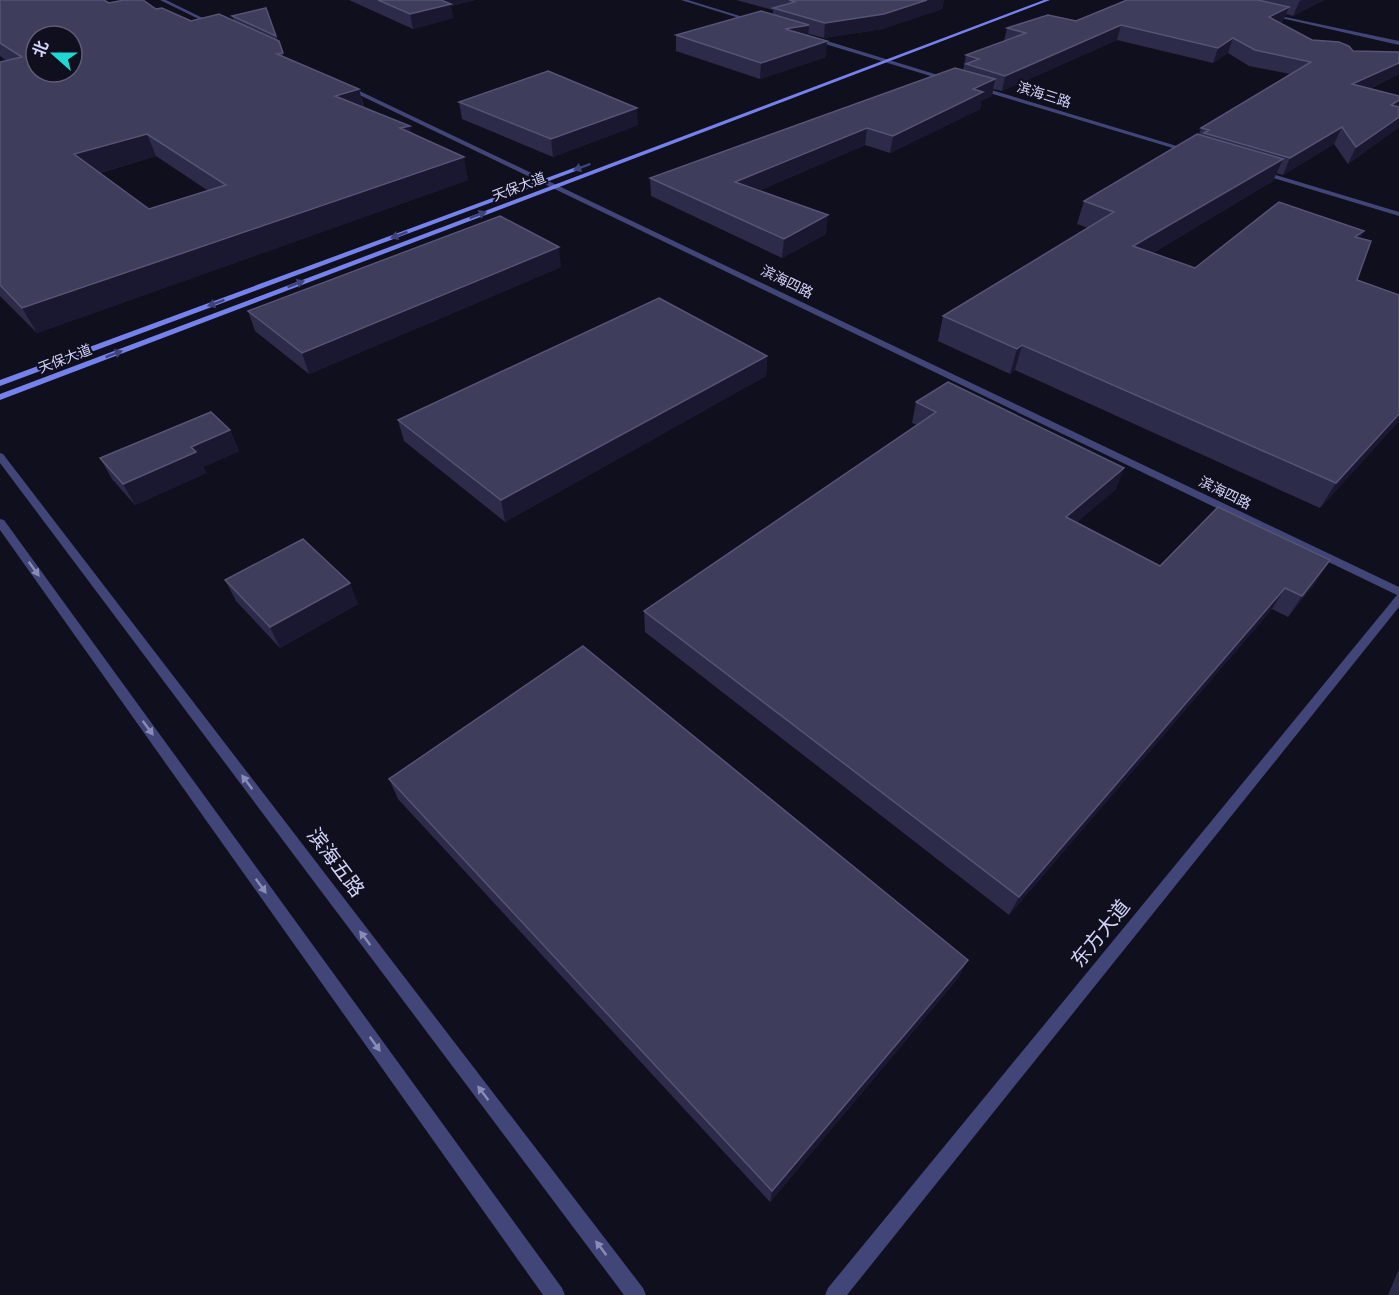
<svg xmlns="http://www.w3.org/2000/svg" width="1399" height="1295" viewBox="0 0 1399 1295" font-family="'Sofia Sans Condensed','Noto Sans SC',sans-serif">
<style>
.lines{fill:none;stroke-linecap:round;stroke-linejoin:round}
.tertiary{fill:#414577;fill-rule:evenodd}
.secondary{fill:#7682ec;fill-rule:evenodd}
.wall{fill:#2c2b49;fill-rule:evenodd}
.shaded-wall{fill:#1a1830}
.building{fill:#3e3d5c;stroke:#555475;stroke-width:1.5;fill-rule:evenodd}
.oneway{fill:#3e437b}
.oneway2{fill:#8a8cb8}
.labels{text-anchor:middle;dominant-baseline:central;stroke-width:4.5;stroke-linejoin:round;paint-order:stroke}
.far-street-label{font-size:14px;fill:#d2d3f9;stroke:#100f1e}
.near-street-label{font-size:20px;fill:#d2d3f9;stroke:#100f1e}
</style>
<rect width="100%" height="100%" fill="#100f1e"/>
<g class="lines">
<!-- tertiary -->
<g class="tertiary">
<path d="M160 0H166L217 25 213 26Z"/>
<path d="M681 0H688L756 21 752 22Z"/>
<path d="M1266 13 1399 41V45L1268 15Z"/>
<path d="M814 37 951 79 952 80 947 81 812 40Z"/>
<path d="M345 86H349L1399 587V607L847 1295H825L828 1288 1397 595 345 88Z"/>
<path d="M978 86 1190 150 1191 151 1186 152 976 89Z"/>
<path d="M1259 170 1399 212V216L1257 173V171Z"/>
<path d="M0 453 3 454 643 1288 646 1295H624L0 463Z"/>
<path d="M0 519 4 520 562 1288 565 1295H543L0 530Z"/>
</g>
<!-- secondary -->
<g class="secondary">
<path d="M1044 0H1050L0 400V394Z"/>
<path d="M579 166 581 167V169L0 386V380Z"/>
</g>
</g>
<!-- wall -->
<g class="wall">
<path d="M0 0 109 3 156 9 191 21H234L232 16 276 36 284 58 359 89 364 107 411 133 468 180 37 333 0 296V62L7 61 0 56ZM156 156 207 190 149 209 100 173Z"/>
<path d="M349 0H475L451 6 453 18 413 29Z"/>
<path d="M736 0H944L942 9 882 29 824 38 809 34V36L826 57 760 79 676 51V35L773 15V10Z"/>
<path d="M1127 0H1324L1293 16 1286 14 1283 21 1280 23 1312 40 1353 51 1399 52V74L1369 89 1399 96V127L1348 164 1334 144 1283 175 1276 173 1273 181 1153 253 1195 268 1361 238 1357 280 1399 295V421L1320 508 1015 370 1010 374 938 341 943 316 1088 228 1077 224 1084 201 1199 134 1201 128 1290 74 1249 66 1228 53 1213 63 1117 40 1002 91 993 89 992 96 981 101 980 109 890 153 865 145 758 191 826 234 782 258 651 196 650 178 963 70 966 55 1004 41 1007 28 1076 21Z"/>
<path d="M459 102 638 125 553 157 462 119Z"/>
<path d="M561 267 309 374 255 331 248 311Z"/>
<path d="M767 356 766 376 505 522 404 441 398 420Z"/>
<path d="M916 402 1116 489 1077 522 1160 566 1316 582 1288 617 1272 609 1009 915 645 632 644 611 917 425 912 423Z"/>
<path d="M230 430 239 451 203 467 206 473 135 505 112 479 100 458Z"/>
<path d="M225 580 358 604 280 648 236 601Z"/>
<path d="M389 779 959 977 770 1202 398 799Z"/>
<path d="M1399 1269V1295H1388Z"/>
</g>
<!-- shaded-wall -->
<g class="shaded-wall">
<path d="M432 0H475L451 6 453 18 413 29 410 14Z"/>
<path d="M927 0H944L942 9 882 29 824 38 825 23Z"/>
<path d="M1302 0H1324L1293 16 1299 2Z"/>
<path d="M1289 7 1283 21 1263 31 1269 17Z"/>
<path d="M809 25 808 41 785 29Z"/>
<path d="M1121 25 1117 40 1002 91 1005 76Z"/>
<path d="M1233 38 1228 53 1213 63 1218 48Z"/>
<path d="M827 41 826 57 760 79 761 63Z"/>
<path d="M1399 63V74L1345 100 1352 84Z"/>
<path d="M995 79 992 96 981 101 980 109 890 153 893 136 973 89Z"/>
<path d="M359 89 364 111 335 96Z"/>
<path d="M1399 100V108L1391 105Z"/>
<path d="M637 108 638 125 553 157 551 139Z"/>
<path d="M1399 117V127L1348 164 1356 147Z"/>
<path d="M410 126 415 148 400 128Z"/>
<path d="M1342 127 1334 144 1283 175 1290 158Z"/>
<path d="M867 128 865 145 734 201 735 182Z"/>
<path d="M147 134 156 156 85 177 74 154Z"/>
<path d="M464 157 468 180 37 333 22 308Z"/>
<path d="M1283 159 1273 181 1125 270 1133 246Z"/>
<path d="M828 215 826 234 782 258 784 239Z"/>
<path d="M1364 231 1352 255 1355 237Z"/>
<path d="M559 247 561 267 309 374 302 353Z"/>
<path d="M1022 345 1015 370 1010 374 1017 349Z"/>
<path d="M767 356 766 376 505 522 501 500Z"/>
<path d="M1399 414V421L1320 508 1336 483Z"/>
<path d="M230 430 239 451 203 467 206 473 135 505 123 484 191 447Z"/>
<path d="M1124 468 1116 489 1058 538 1066 517Z"/>
<path d="M1330 560 1316 582 1288 617 1302 596Z"/>
<path d="M350 583 358 604 280 648 270 627Z"/>
<path d="M1285 588 1272 609 1009 915 1019 897Z"/>
<path d="M968 960 959 977 770 1202 772 1191Z"/>
</g>
<!-- building -->
<g class="building">
<path d="M0 0H104L109 3 124 0H143L156 9 162 8 191 21 219 14 279 41 283 53 277 54 359 89 335 96 410 126 400 128 464 157 22 308 0 285V62L22 57 0 43ZM36 36H72V72H36ZM147 134 226 185 149 209 74 154Z"/>
<path d="M378 0H441L451 4 410 14Z"/>
<path d="M789 0H927L884 14 825 23 773 8 795 2Z"/>
<path d="M1127 0H1258L1289 7 1269 17 1312 40 1339 42 1349 46 1353 51 1399 52V63L1352 84 1399 96V100L1391 105 1399 107V117L1356 147 1342 127 1290 158 1204 133 1209 130 1201 128 1311 62 1255 50 1233 38 1218 48 1121 25 1005 76 966 64 979 59 966 55 1026 33 1007 28 1048 15 1076 21Z"/>
<path d="M266 8 276 36 232 16Z"/>
<path d="M761 11 809 25 785 29 827 41 761 63 676 35Z"/>
<path d="M955 68 995 79 973 89 983 92 893 136 867 128 735 182 828 215 784 239 650 178Z"/>
<path d="M548 71 637 108 551 139 459 102Z"/>
<path d="M1197 134 1283 159 1133 246 1195 268 1279 202 1364 231 1355 237 1371 241 1357 280 1399 295V414L1336 483 1022 345 1017 349 943 316 1114 212 1084 201Z"/>
<path d="M500 216 559 247 302 353 248 311Z"/>
<path d="M659 298 767 356 501 500 398 420Z"/>
<path d="M948 382 1124 468 1066 517 1160 566 1218 507 1330 560 1302 596 1285 588 1019 897 644 611 936 412 916 402Z"/>
<path d="M211 412 230 430 191 447 196 452 123 484 100 458Z"/>
<path d="M303 539 350 583 270 627 225 580Z"/>
<path d="M583 646 968 960 772 1191 389 779Z"/>
</g>
<!-- one-way arrows -->
<defs><path id="oneway-solid" d="M-6-.8H1V-3.2L6.5 0L1 3.2V.8H-6Z" transform="scale(1.5)"/></defs>
<g class="oneway">
<use href="#oneway-solid" transform="translate(582 167) rotate(160)"/>
<use href="#oneway-solid" transform="translate(478 215) rotate(-21)"/>
<use href="#oneway-solid" transform="translate(399 235) rotate(160)"/>
<use href="#oneway-solid" transform="translate(296 284) rotate(-21)"/>
<use href="#oneway-solid" transform="translate(216 303) rotate(160)"/>
<use href="#oneway-solid" transform="translate(114 354) rotate(-21)"/>
</g>
<g class="oneway2">
<use href="#oneway-solid" transform="translate(34 569) rotate(54)"/>
<use href="#oneway-solid" transform="translate(148 728) rotate(54)"/>
<use href="#oneway-solid" transform="translate(247 782) rotate(-127)"/>
<use href="#oneway-solid" transform="translate(261 886) rotate(54)"/>
<use href="#oneway-solid" transform="translate(365 938) rotate(-127)"/>
<use href="#oneway-solid" transform="translate(375 1044) rotate(54)"/>
<use href="#oneway-solid" transform="translate(483 1093) rotate(-127)"/>
<use href="#oneway-solid" transform="translate(601 1248) rotate(-127)"/>
</g>
<g class="labels">
<!-- far-street labels -->
<g class="far-street-label">
<text transform="translate(1044 95) rotate(17)">滨海三路</text>
<text transform="translate(519 187) rotate(-21)">天保大道</text>
<text transform="translate(787 282) rotate(26)">滨海四路</text>
<text transform="translate(65 359) rotate(-21)">天保大道</text>
<text transform="translate(1225 493) rotate(26)">滨海四路</text>
</g>
<!-- near-street labels -->
<g class="near-street-label">
<text transform="translate(335 863) rotate(53)">滨海五路</text>
<text transform="translate(1101 934) rotate(-51)">东方大道</text>
</g>
</g>
<!-- north arrow -->
<g transform="translate(54 54) rotate(291)"><circle r="28" fill="#100f1e" stroke="#5e5d76" stroke-width="1.5"/>
<path d="M0-4.5L10 22L0 15L-10 22Z" fill="#1fd8d4"/>
<text y="-9" font-size="16" font-weight="bold" text-anchor="middle" fill="#d2d3f9">北</text>
</g>
</svg>
